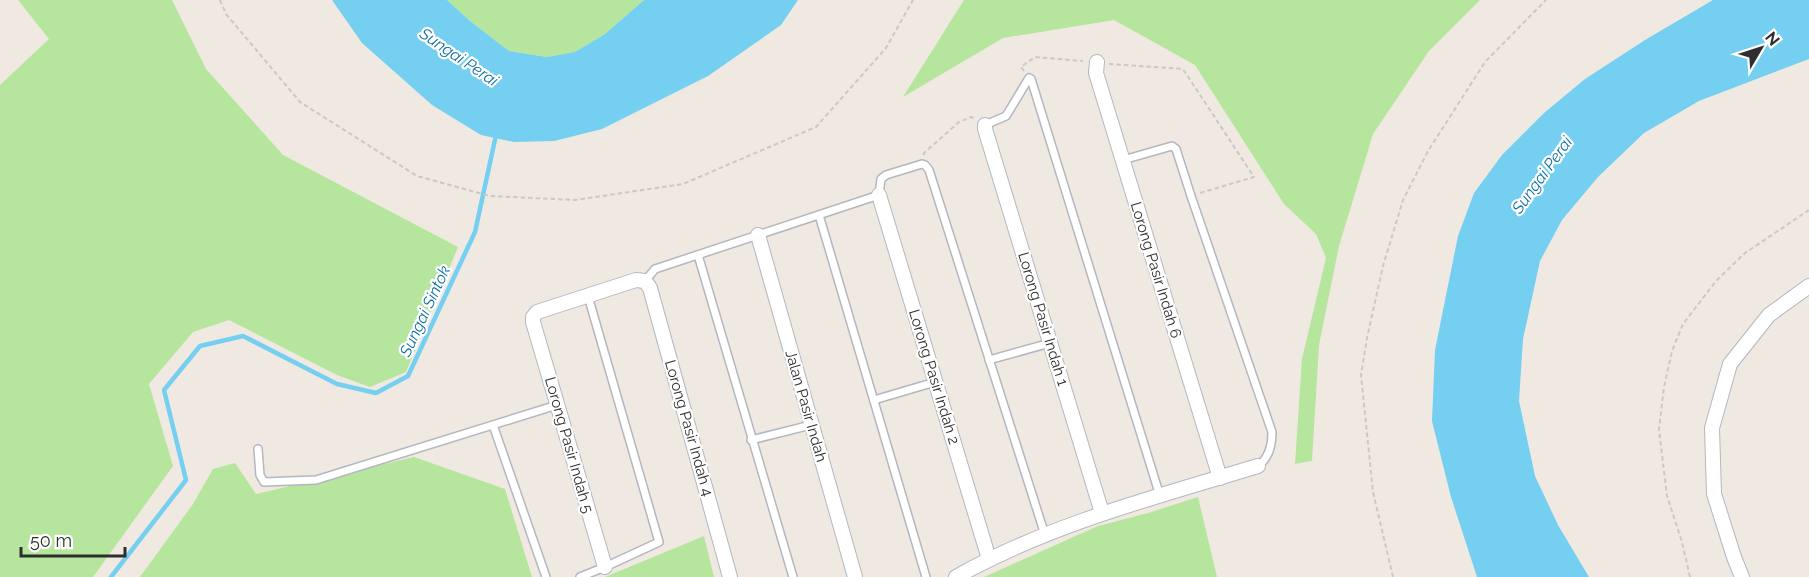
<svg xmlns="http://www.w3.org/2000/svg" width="1809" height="577" viewBox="0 0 1809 577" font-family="Raleway,sans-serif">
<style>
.green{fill:#b6e59e}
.water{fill:#75cff0}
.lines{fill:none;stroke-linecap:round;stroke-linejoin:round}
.stream{stroke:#75cff0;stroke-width:4.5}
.lane-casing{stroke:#b4b7c1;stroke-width:10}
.street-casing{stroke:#b4b7c1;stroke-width:16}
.path{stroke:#c9c9c9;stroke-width:2;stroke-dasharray:4.5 3;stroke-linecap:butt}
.lane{stroke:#fff;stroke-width:7}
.street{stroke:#fff;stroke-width:14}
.labels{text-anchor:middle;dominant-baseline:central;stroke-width:4.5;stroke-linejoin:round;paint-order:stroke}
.street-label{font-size:15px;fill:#2e2e2e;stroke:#fff}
.water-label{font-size:16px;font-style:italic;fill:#0d6fa3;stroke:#fff}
</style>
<rect width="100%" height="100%" fill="#efe9e1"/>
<!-- green -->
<g class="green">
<path d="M18 0H172L206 69 283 155 458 247 406 372 370 387 337 375 229 320 193 332 149 384 173 466 93 577H0V85L49 39Z"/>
<path d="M447 0H644L605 34 575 52 547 57 509 51 470 21Z"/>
<path d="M964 0H1480L1429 51 1373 134 1339 246 1319 345 1312 461 1295 464 1302 359 1326 258 1316 234 1284 204 1195 65 1114 20 1003 38 903 97Z"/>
<path d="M414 457 505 489 532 577H140L193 504 213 469 235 463 256 494Z"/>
<path d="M1198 497 1217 577H984L1098 526 1148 513Z"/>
<path d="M704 536 714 577H605Z"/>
</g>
<!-- water -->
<g class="water">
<path d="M332 0H447L470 21 509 51 547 57 575 52 605 34 644 0H798L781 25 708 76 602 129 554 141 514 142 481 135 432 105 362 43Z"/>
<path d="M1713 0H1809V59L1699 101 1644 133 1598 177 1562 220 1540 261 1523 339 1519 401 1535 476 1558 525 1589 577H1477L1451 497 1432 421 1435 350 1458 236 1474 193 1502 155 1544 113 1585 79 1645 40Z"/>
</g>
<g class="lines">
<!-- stream -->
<path class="stream" d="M111 577 186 480 164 390 200 346 243 336 337 384 376 393 408 376 475 232 496 135"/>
<defs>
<g id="lane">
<path d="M985 125 1006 116 1029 78 1031 79 1160 496"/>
<path d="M1123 160 1172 146 1176 149 1191 196 1272 432C1272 445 1269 458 1258 466"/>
<path d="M819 215 926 577"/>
<path d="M698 255 793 577"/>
<path d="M645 281 655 269 879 195 881 179 886 175 922 164 925 165 929 170 1045 535"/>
<path d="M989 360 1050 343"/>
<path d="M874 400 935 382"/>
<path d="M493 425 546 577"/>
<path d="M751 440 811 425"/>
<path d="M258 449 260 475 264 482 316 480 557 405"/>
<path d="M580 577 605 567 659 542 588 296"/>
</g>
<g id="street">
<path d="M1097 62 1096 73 1220 478"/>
<path d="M985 125V129L1102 513"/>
<path d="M879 195 989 559"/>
<path d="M758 235 855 577"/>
<path d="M605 567 533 322V317L537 312 636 280 645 281 650 288 730 577"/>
<path d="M956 577C1050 524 1156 497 1258 466"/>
<path d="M1742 577 1734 557 1714 494 1712 428 1730 364 1769 315 1809 286"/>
</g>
</defs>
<!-- lane casing -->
<use href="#lane" class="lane-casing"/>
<!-- street casing -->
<use href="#street" class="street-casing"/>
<!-- path -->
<g class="path">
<path d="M220 0 226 14 300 102 417 176 490 196 575 200 683 184 816 127 886 48 913 0"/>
<path d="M1109 64 1183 69 1254 177 1200 193"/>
<path d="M1024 71 1021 67 1035 57 1083 61"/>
<path d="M924 155V153L959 122 971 117 975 119"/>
<path d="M1393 577 1373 492 1361 375 1367 338 1383 266 1403 200 1428 151 1485 62 1546 0"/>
<path d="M1690 577 1682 542 1667 496 1659 430 1664 387 1672 351 1683 324 1716 281 1745 253 1809 210"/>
</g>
<!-- lane -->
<use href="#lane" class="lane"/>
<!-- street -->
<use href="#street" class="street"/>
</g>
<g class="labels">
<!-- street labels -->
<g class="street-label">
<text transform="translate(1156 270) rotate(73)">Lorong Pasir Indah 6</text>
<text transform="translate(1043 319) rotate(73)">Lorong Pasir Indah 1</text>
<text transform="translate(934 377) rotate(73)">Lorong Pasir Indah 2</text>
<text transform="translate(806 406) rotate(74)">Jalan Pasir Indah</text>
<text transform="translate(689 428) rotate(74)">Lorong Pasir Indah 4</text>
<text transform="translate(569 445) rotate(74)">Lorong Pasir Indah 5</text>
</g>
<!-- water labels -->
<g class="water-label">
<text transform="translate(459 57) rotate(34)">Sungai Perai</text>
<text transform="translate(1542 175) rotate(-54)">Sungai Perai</text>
<text transform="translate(425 311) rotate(-65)">Sungai Sintok</text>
</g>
</g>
<!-- north arrow -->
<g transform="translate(1761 48) rotate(51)" stroke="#ffffff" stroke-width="4.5" paint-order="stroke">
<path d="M0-4.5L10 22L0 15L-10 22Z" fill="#2e2e2e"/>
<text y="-9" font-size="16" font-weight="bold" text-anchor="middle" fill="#2e2e2e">N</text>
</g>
<!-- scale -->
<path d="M21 547v9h104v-9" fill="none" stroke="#2e2e2e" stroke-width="3"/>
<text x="30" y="547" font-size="18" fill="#2e2e2e" stroke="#ffffff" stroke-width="4.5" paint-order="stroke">50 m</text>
</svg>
